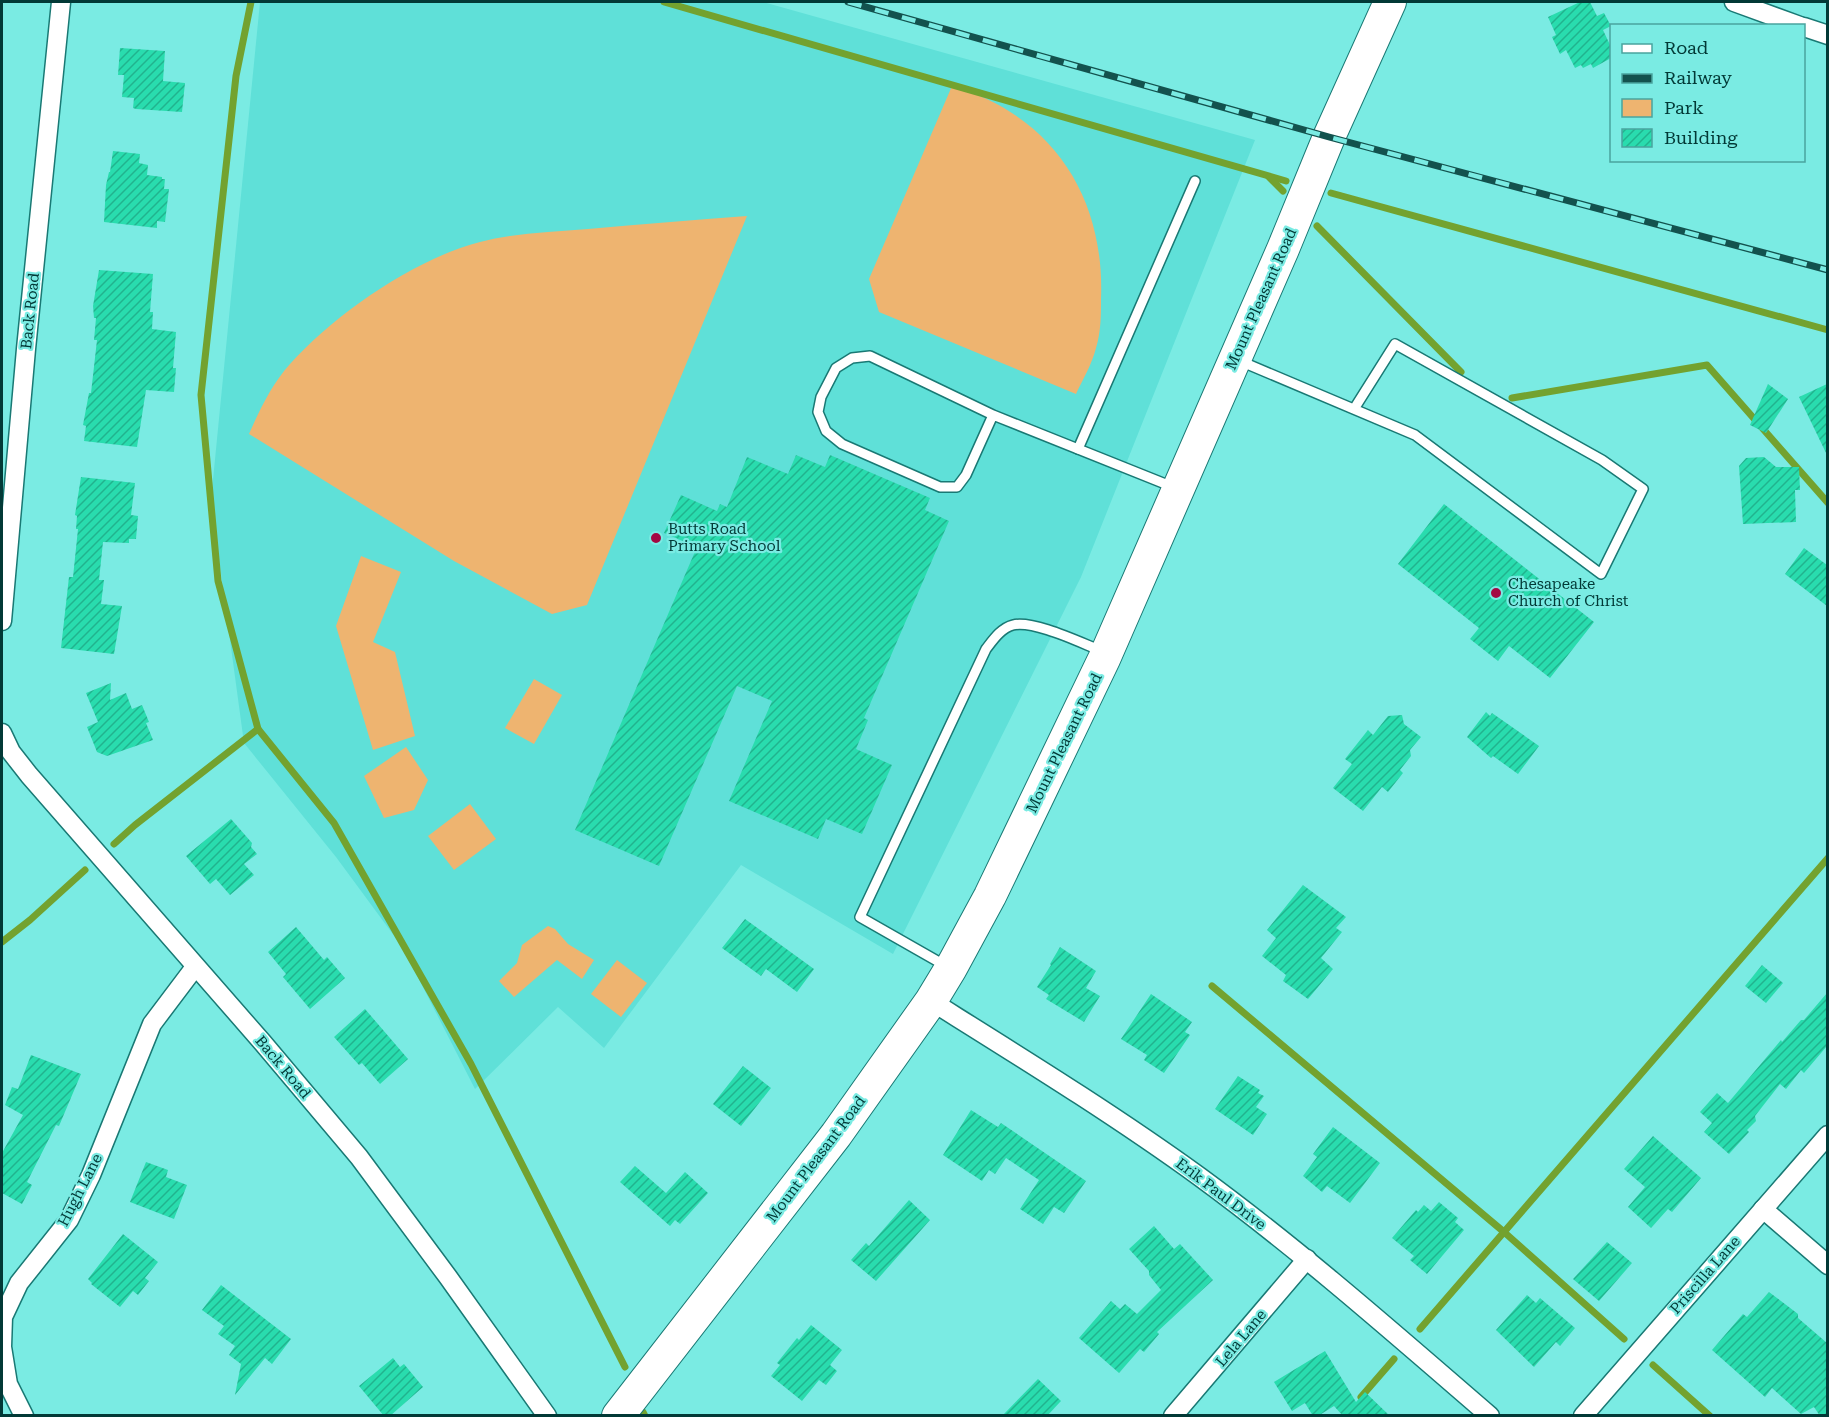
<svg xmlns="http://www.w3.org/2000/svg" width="1829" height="1417" viewBox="0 0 1829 1417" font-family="'Roboto Serif',serif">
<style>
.built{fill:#5fe0d8}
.green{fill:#eeb470}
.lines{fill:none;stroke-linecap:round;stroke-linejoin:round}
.stream{stroke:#73a22f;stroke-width:7}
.building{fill:url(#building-hatch)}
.service-casing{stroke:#197974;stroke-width:12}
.minor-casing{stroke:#197974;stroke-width:21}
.trunk-casing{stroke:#197974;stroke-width:34}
.service{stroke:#fff;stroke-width:9}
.minor{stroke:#fff;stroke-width:18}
.trunk{stroke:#fff;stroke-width:32}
.rail-casing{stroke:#13524e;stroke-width:7}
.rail{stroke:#7aebe3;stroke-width:4.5;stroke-dasharray:14;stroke-linecap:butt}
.poi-dot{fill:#a30842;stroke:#7aebe3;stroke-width:2}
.labels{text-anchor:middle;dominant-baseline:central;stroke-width:4.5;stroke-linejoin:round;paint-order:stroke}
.street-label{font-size:15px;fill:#023936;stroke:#7aebe3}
.poi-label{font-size:15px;fill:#023936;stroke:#7aebe3;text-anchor:start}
</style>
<defs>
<pattern id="building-hatch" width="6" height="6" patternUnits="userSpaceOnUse" patternTransform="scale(1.5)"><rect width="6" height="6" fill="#29dcae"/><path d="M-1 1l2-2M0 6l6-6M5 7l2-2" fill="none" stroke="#21b38e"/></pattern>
</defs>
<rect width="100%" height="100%" fill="#7aebe3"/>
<!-- built -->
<path class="built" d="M260 2H763L1255 140 1081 577 893 954 741 865 604 1048 558 1007 475 1089 403 948 336 857 244 743 211 500Z"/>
<!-- green -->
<g class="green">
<path d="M952 86C1052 115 1105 196 1101 299 1101 315 1101 332 1096 348 1092 364 1083 379 1076 394L879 312 869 279Z"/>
<path d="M747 216 587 605 552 614 454 561 249 434C260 409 272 384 290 364 335 314 414 259 480 242 515 233 552 232 588 229 641 224 694 220 747 216Z"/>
<path d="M361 556 401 572 373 642 395 652 415 736 373 750 336 626Z"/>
<path d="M534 679 562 695 534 744 505 728Z"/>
<path d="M406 747 428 780 414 810 384 818 364 776Z"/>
<path d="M470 804 496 839 454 870 428 836Z"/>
<path d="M548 926 555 929 568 944 594 960 582 979 557 960 514 997 499 981 517 963 522 945Z"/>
<path d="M617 960 647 983 621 1017 591 994Z"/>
</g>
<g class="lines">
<!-- stream -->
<g class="stream">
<path d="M251 2 236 76 201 395 218 581 258 729 334 823 471 1064 625 1367"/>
<path d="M664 2 1286 181"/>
<path d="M1269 177 1283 191"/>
<path d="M1331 193 1828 330"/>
<path d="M1317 226 1461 372"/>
<path d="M1512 398 1707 365 1828 503"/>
<path d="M114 844 135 825 258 729"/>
<path d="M2 942 30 920 85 870"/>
<path d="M1212 986 1504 1232 1624 1339"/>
<path d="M1420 1329 1828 858"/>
<path d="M1653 1365 1710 1416"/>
<path d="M1361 1397 1394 1359"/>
<path d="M643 1412 645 1416"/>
</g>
</g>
<!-- building -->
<g class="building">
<path d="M1580 2H1590L1597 16 1604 13 1611 26 1603 30 1611 47V58L1593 68 1591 64 1583 68 1581 65 1575 68 1566 50 1560 54 1552 37 1556 35 1548 17Z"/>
<path d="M120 48 165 51 163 81 185 83 182 112 136 109 133 108 134 98 122 97 124 75H118Z"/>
<path d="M113 151 140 154 139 163 148 165 147 175 162 177V179H165L164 189H169L165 222 157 221V228L104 222 106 185 109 172H110Z"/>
<path d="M99 270 153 274 150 312H153L152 329 176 332 173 368H176L174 392 146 390 137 447 84 441 86 426 83 425 89 393H91L97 340H94L96 318H94L93 306Z"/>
<path d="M1768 384 1788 399 1766 433 1750 425Z"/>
<path d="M1827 384V455L1799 397Z"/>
<path d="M796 455 825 467 830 455 930 498 925 510 949 521 864 718 868 720 856 749 892 765 862 834 826 819 818 839 729 801 772 701 737 686 659 866 575 830 697 547 664 533 681 495 717 511 720 504 727 507 747 457 788 474Z"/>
<path d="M1764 457 1776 467H1799L1800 490H1795L1796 522 1743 524 1739 466 1746 458Z"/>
<path d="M81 477 135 483 131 515 138 516 136 539H129V543L103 542 99 580H104L101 604 122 606 114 654 61 648 69 577H73L78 529H76L77 516 75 515Z"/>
<path d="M1444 504 1594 622 1550 678 1509 646 1498 661 1470 639 1479 628 1398 564Z"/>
<path d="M1804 548 1827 565V606L1785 574Z"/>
<path d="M111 683 110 700 126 693 132 709 142 705 149 722 146 723 153 740 107 756 97 752 87 727 98 722 86 693Z"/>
<path d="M1486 712 1490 716 1492 713 1539 746 1518 774 1493 756 1491 758 1467 737Z"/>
<path d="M1402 715 1404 724 1421 737 1410 750 1411 756 1400 770 1403 773 1388 792 1382 787 1363 811 1333 788 1352 764 1345 759 1368 730 1373 735 1388 716Z"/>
<path d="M231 819 252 843 251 847 257 854 244 864 254 875 230 895 216 879 210 884 186 856Z"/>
<path d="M1303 885 1346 917 1336 928 1342 932 1321 958 1333 969 1308 999 1283 981 1286 975 1262 956 1276 938 1267 930Z"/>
<path d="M745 919 814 969 797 992 766 969 761 976 722 948Z"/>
<path d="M296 927 324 960 327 957 345 978 310 1009 283 977 286 974 268 952Z"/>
<path d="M1060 947 1096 971 1086 988 1100 996 1084 1022 1046 999 1049 995 1037 987 1051 965 1050 964Z"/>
<path d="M1762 965 1783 983 1766 1003 1745 986Z"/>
<path d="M1827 993V1046L1804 1073 1801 1070 1786 1089 1780 1084 1755 1116 1756 1121 1747 1130 1749 1132 1729 1154 1704 1132 1712 1123 1700 1112 1717 1093 1728 1103 1781 1040 1782 1042 1801 1020H1804Z"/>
<path d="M1151 994 1192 1022 1185 1032 1190 1035 1164 1073 1144 1060 1147 1055 1121 1039Z"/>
<path d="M365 1009 408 1059 380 1084 362 1063 359 1065 334 1037Z"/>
<path d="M31 1055 81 1074 59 1126 56 1125 27 1182 32 1185 22 1204 2 1193V1153L23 1115 5 1105 12 1087 18 1089Z"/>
<path d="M743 1066 771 1088 741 1126 713 1104Z"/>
<path d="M1238 1076 1260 1090 1258 1093 1264 1096 1256 1107 1267 1114 1253 1135 1215 1109Z"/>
<path d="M971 1110 998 1127 1001 1123 1086 1181 1064 1213 1054 1207 1043 1224 1020 1209 1039 1180 1006 1158 995 1174 989 1170 982 1181 943 1155Z"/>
<path d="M1333 1127 1380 1163 1350 1203 1327 1186 1322 1192 1303 1176 1317 1157 1313 1154Z"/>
<path d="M1653 1136 1701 1178 1672 1212 1668 1209 1651 1228 1628 1207 1645 1187 1624 1169Z"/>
<path d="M146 1162 168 1170 166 1177 187 1185 174 1219 130 1202Z"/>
<path d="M635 1166 666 1193 685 1172 708 1193 680 1224 675 1220 670 1226 620 1182Z"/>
<path d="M909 1200 930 1220 876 1281 851 1260 866 1243 869 1246Z"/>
<path d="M1439 1202 1458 1218 1455 1222 1464 1230 1427 1274 1410 1260 1414 1256 1392 1238 1416 1210 1418 1212 1424 1205 1431 1211Z"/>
<path d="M1154 1226 1174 1249 1180 1244 1213 1280 1157 1332 1159 1334 1144 1352 1140 1349 1119 1373 1079 1338 1111 1301 1120 1309 1125 1304 1137 1314 1161 1290 1149 1275V1271L1129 1249Z"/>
<path d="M123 1234 158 1262 145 1278 149 1281 138 1295 133 1291 120 1307 91 1284 92 1283 88 1279Z"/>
<path d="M1607 1242 1632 1263 1599 1301 1573 1279Z"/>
<path d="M221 1285 291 1339 272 1364 265 1358 235 1395 241 1364 229 1355 235 1346 218 1334 224 1326 202 1310Z"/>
<path d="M1769 1292 1798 1314V1318L1827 1343V1416H1820L1814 1407 1801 1414 1772 1388 1765 1397 1712 1350 1743 1314 1747 1317Z"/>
<path d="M1527 1295 1536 1303 1540 1298 1575 1328 1560 1346 1556 1342 1534 1367 1496 1330Z"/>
<path d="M811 1325 842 1350 830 1365 837 1371 826 1385 819 1380 802 1401 771 1376 780 1365 777 1363 797 1338 799 1340Z"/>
<path d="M1325 1351 1356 1402 1365 1392 1390 1416H1343L1334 1406 1318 1416H1313L1305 1403 1292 1411 1274 1382Z"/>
<path d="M393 1358 400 1367 404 1364 423 1387 390 1416H384L359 1386Z"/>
<path d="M1038 1379 1061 1401 1047 1416H1002Z"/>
</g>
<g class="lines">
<defs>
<g id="service">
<path d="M1240 361 1415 435 1601 574 1643 489 1602 460 1395 344 1354 409"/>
<path d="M993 415 966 475 957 487H940L842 444 826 431 818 412 821 397 836 368 852 358 870 356 993 415 1173 487"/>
<path d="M1078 449 1195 181"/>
<path d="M946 966 860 917 986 649C993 640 1001 628 1013 625 1034 620 1081 643 1102 651"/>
</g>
<g id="minor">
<path d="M1734 2 1800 26"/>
<path d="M1804 27 1828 35"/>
<path d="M2 621 26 349 61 2"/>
<path d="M2 733 11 752 29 775 263 1043 359 1157 448 1277 547 1416"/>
<path d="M931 1001C1022 1058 1113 1114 1200 1177 1301 1251 1395 1334 1490 1416"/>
<path d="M1763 1209 1828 1265"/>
<path d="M24 1416 8 1384 2 1347 3 1317 19 1283 69 1220 91 1175 152 1024 195 967"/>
<path d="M1173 1416 1307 1259"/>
<path d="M1583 1416 1828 1135"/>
</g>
<path id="trunk" d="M618 1416 836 1135 931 1001 951 968 990 896 1104 659 1283 249 1329 137 1390 2"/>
</defs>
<!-- service casing -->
<use href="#service" class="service-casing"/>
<!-- minor casing -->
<use href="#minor" class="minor-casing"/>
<!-- trunk casing -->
<use href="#trunk" class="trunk-casing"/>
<!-- service -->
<use href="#service" class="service"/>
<!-- minor -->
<use href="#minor" class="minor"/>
<!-- trunk -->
<use href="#trunk" class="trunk"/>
<defs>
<path id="rail" d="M848 2 1329 137 1828 270"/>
</defs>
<!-- rail casing -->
<use href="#rail" class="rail-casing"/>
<!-- rail -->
<use href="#rail" class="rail"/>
</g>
<!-- markers -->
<g class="poi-dot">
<circle cx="656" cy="538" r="6"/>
<circle cx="1496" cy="593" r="6"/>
</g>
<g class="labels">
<!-- street labels -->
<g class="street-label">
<text transform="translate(1261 299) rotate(-66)">Mount Pleasant Road</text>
<text transform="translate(30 311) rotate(-84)">Back Road</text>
<text transform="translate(1064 743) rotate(-64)">Mount Pleasant Road</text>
<text transform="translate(283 1067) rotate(50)">Back Road</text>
<text transform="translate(816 1159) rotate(-53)">Mount Pleasant Road</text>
<text transform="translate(80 1190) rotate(-63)">Hugh Lane</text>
<text transform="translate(1221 1194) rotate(37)">Erik Paul Drive</text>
<text transform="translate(1705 1275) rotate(-49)">Priscilla Lane</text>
<text transform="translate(1241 1338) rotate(-50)">Lela Lane</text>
</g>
<!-- poi labels -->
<g class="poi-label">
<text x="668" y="529">Butts Road<tspan x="668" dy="17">Primary School</tspan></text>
<text x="1508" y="584">Chesapeake<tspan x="1508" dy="17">Church of Christ</tspan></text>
</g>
</g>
<!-- border -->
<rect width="1829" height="1417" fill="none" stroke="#023936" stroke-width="6"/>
<!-- legend -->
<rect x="1610" y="24" width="195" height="138" fill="#7aebe3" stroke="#4aa49e" stroke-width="1.5"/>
<rect x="1622" y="44" width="30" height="9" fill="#ffffff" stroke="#4aa49e" stroke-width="1.5"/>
<text x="1664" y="54" font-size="18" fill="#023936">Road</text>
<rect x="1622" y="74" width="30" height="9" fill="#13524e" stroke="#4aa49e" stroke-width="1.5"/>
<text x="1664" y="84" font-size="18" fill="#023936">Railway</text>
<rect x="1622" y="99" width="30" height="18" fill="#eeb470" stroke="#4aa49e" stroke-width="1.5"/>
<text x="1664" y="114" font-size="18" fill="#023936">Park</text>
<rect x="1622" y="129" width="30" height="18" fill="url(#building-hatch)" stroke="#4aa49e" stroke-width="1.5"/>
<text x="1664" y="144" font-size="18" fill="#023936">Building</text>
</svg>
